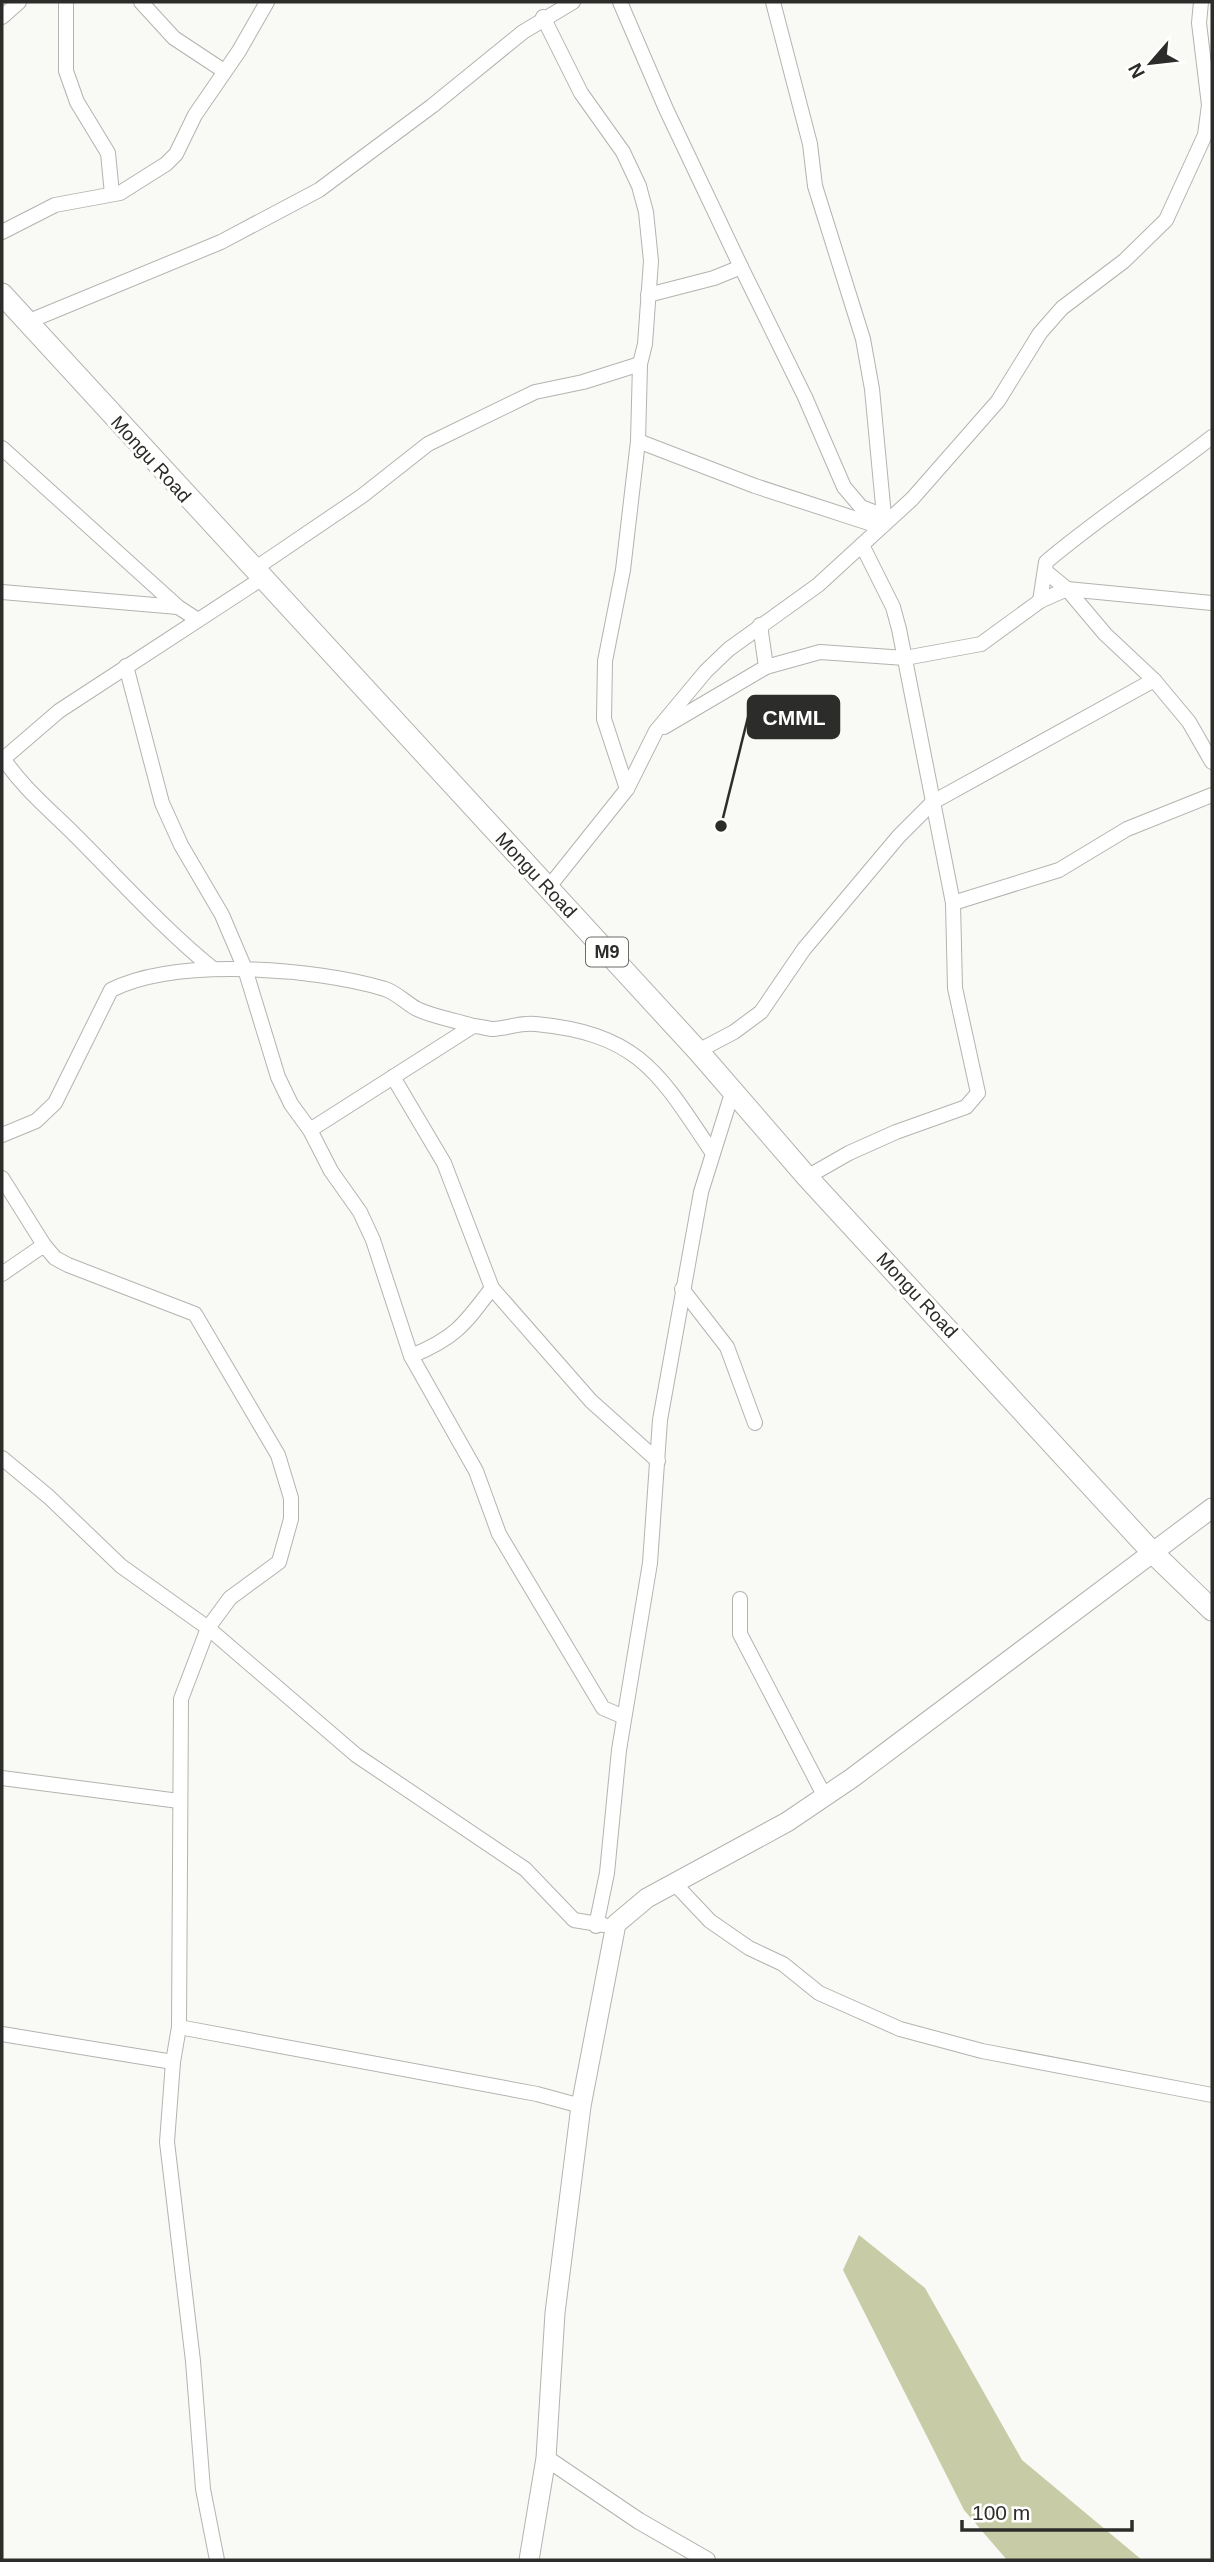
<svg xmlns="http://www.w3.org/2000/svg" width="1214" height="2562" viewBox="0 0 1214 2562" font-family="Helvetica,sans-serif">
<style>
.green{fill:#c8cca6}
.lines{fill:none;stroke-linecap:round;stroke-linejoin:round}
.minor-casing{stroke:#b3b3b0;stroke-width:16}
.tertiary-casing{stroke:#b3b3b0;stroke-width:18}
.secondary-casing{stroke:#b3b3b0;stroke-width:21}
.primary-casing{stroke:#b3b3b0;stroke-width:23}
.minor{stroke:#fff;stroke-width:14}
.tertiary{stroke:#fff;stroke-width:16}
.secondary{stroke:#fff;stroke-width:19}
.primary{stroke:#fff;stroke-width:21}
.labels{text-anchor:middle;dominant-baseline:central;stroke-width:6;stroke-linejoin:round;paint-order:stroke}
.shield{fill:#fffffe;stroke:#6b6b6a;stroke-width:2}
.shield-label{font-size:18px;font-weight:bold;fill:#2c2c2b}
.street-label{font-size:19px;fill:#2c2c2b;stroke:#fffffe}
.leader{fill:none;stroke:#2c2c2b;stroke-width:2.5}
.callout-dot{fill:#2c2c2b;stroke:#fffffe;stroke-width:2.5}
.callout{fill:#2c2c2b;stroke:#2c2c2b;stroke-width:2.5}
.callout-label{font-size:21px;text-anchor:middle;font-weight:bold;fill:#fff}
</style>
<rect width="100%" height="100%" fill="#f9faf6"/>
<!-- green -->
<path class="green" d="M859 2235 925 2288 1022 2460 1142 2560H1007L964 2510 843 2270Z"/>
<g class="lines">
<defs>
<g id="minor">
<path d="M66 2V71L77 102 108 153 112 194"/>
<path d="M141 2 174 38 224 71"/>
<path d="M620 2 666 109 741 267"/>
<path d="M773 2 810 144 815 186 863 339 872 389 884 516"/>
<path d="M2 17 19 2"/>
<path d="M543 17 581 93 623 152 639 186 646 212 651 261 645 344 640 364 638 441 623 570 605 661 604 719 627 789"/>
<path d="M2 232 55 205 120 193 166 164 176 154 195 115 239 51 267 2"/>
<path d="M648 295 714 278 741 267 805 397 844 487 861 507 884 516 887 520"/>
<path d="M27 322 221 242 319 190 432 106 523 32 573 2"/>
<path d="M638 441 755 486 881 527"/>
<path d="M2 448 178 607 198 620"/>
<path d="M253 570 362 496 428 444 535 392 583 382 640 364"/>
<path d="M1045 571 1067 589 1105 634 1154 680 1189 722 1212 762"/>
<path d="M2 592 178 607"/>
<path d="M1040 601 1046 562C1099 517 1157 480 1212 437"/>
<path d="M760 625 766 667"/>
<path d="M126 666 162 803 181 845 222 915 245 969 278 1077 291 1104 310 1130 331 1171 360 1212 373 1240 411 1356 476 1471 499 1534 603 1708 624 1717"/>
<path d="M664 727 766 667 820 652 905 658 981 644 1040 601 1067 589 1212 603"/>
<path d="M2 757C23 788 50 810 76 836 121 881 163 928 212 968"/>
<path d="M2 760 59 711 261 579"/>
<path d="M548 888 627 789 656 731 706 671 729 649 818 585 912 499 998 401 1040 333 1062 308 1124 261 1166 220 1205 135 1209 105 1199 23 1201 2"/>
<path d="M953 903 1059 870 1127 829 1212 795"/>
<path d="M698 1051 734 1032 761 1012 804 949 899 836 933 802 1154 680"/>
<path d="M393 1077 444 1163 492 1288 591 1401 658 1461"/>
<path d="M310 1130 473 1026C480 1026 488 1029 494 1029 509 1028 521 1022 536 1024 639 1034 659 1073 712 1152"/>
<path d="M2 1135 36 1121 55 1103 111 990C177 957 315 968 385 989 397 993 406 1003 417 1009 434 1017 455 1020 473 1026"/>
<path d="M807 1177 849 1153 896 1132 966 1107 978 1093 955 988 953 903 899 629 893 607 862 545"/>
<path d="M2 1178 44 1245"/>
<path d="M2 1274 44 1245 55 1258 68 1265 195 1314 278 1455 291 1498V1519L279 1562 230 1598 208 1628 181 1699 179 2027 537 2094 581 2106"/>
<path d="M682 1289 727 1347 755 1423"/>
<path d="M411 1356C455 1338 464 1325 492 1288"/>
<path d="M2 1458 49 1497 121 1566 208 1628 356 1755 525 1869 574 1920 604 1925"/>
<path d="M740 1599V1634L825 1797"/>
<path d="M2 1778 179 1801"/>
<path d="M674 1883 710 1921 749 1948 783 1964 819 1993 900 2029 982 2051 1212 2095"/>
<path d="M596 1926 607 1873 619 1750 650 1563 660 1420 701 1192 733 1090"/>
<path d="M2 2034 173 2062 179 2027"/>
<path d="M173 2062 167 2142 193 2361 203 2489 217 2560"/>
</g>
<path id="tertiary" d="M546 2458 639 2521 707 2560"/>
<path id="secondary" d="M529 2560 546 2458 555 2313 581 2106 616 1924 647 1898 787 1822 852 1778 1212 1508"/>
<path id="primary" d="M2 294 698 1051 807 1177 1152 1552 1212 1610"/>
</defs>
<!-- minor casing -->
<use href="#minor" class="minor-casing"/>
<!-- tertiary casing -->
<use href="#tertiary" class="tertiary-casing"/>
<!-- secondary casing -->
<use href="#secondary" class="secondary-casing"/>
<!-- primary casing -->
<use href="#primary" class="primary-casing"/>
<!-- minor -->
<use href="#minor" class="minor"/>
<!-- tertiary -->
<use href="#tertiary" class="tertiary"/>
<!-- secondary -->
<use href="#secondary" class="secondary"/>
<!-- primary -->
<use href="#primary" class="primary"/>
</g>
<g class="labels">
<!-- shield labels -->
<rect class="shield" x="586" y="937.5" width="42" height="29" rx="5"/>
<g class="shield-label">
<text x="607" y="952">M9</text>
</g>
<!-- street labels -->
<g class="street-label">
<text transform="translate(151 459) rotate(48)">Mongu Road</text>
<text transform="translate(536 875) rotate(47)">Mongu Road</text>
<text transform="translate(917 1295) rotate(47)">Mongu Road</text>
</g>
</g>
<!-- callouts -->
<path class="leader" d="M721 826L748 717"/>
<circle class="callout-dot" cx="721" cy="826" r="7"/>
<rect class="callout" x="748" y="696" width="91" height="42" rx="7"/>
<g class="callout-label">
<text x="794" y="725">CMML</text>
</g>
<!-- border -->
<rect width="1214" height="2562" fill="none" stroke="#2c2c2b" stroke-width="7"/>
<!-- north arrow -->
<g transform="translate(1151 63) rotate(242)" stroke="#fffffe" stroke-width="5" paint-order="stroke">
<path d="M0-5L12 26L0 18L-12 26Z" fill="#2c2c2b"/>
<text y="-10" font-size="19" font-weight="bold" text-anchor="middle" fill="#2c2c2b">N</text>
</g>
<!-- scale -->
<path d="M962 2520v10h170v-10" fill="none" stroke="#2c2c2b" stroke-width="3.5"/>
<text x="972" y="2520" font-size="21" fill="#2c2c2b" stroke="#fffffe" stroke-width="5" paint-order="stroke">100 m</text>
</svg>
